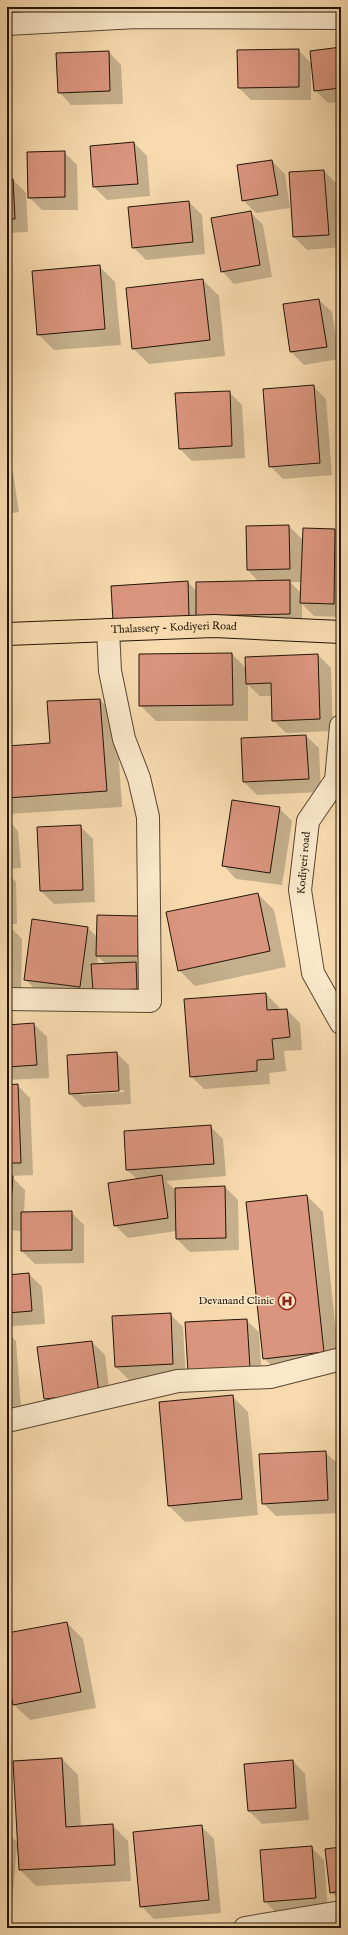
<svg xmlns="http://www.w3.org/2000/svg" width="348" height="1935" viewBox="0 0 348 1935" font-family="'IM FELL English',serif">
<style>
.shadow{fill:#0003;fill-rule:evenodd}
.building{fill:#da957e;stroke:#221405}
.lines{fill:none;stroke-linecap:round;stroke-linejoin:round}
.minor-casing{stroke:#574630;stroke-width:24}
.major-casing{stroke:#221405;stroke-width:24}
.minor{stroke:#fae8cb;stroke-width:22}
.major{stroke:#f7dbaf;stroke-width:22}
.labels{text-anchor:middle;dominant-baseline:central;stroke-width:3;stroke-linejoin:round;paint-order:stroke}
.street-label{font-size:11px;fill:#221405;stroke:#fae8cb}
.poi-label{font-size:11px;fill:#221405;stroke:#fae8cb;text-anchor:end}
</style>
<rect width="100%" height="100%" fill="#f7dbaf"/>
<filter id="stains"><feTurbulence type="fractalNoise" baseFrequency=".005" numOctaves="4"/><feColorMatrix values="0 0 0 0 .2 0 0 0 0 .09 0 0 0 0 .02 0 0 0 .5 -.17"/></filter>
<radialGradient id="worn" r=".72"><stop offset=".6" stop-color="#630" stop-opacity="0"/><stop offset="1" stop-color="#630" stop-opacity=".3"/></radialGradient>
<!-- shadow -->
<g class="shadow">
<path d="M7 7H26L27 19 7 20Z"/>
<path d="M72 7H145L85 21Z"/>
<path d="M341 48V102L328 103 315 90 313 67H311V100H251L239 88 298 50 312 64Z"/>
<path d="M109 52 121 65 123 104 71 105 59 92Z"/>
<path d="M134 143 147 156 150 196 107 200 94 187 91 147Z"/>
<path d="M64 152 77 165 78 210H42L29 197Z"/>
<path d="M272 161 285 174 290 208 256 213 243 200Z"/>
<path d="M324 171 337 184 341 247 307 250 294 237 290 173Z"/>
<path d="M13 180 26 193 28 232 7 233V181Z"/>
<path d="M189 202 202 215 205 254 146 260 133 247Z"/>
<path d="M250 212 263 225 272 277 234 284 222 271Z"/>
<path d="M99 266 115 282 121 345 54 350 38 334Z"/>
<path d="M203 280 219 296 225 356 149 364 133 348Z"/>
<path d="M319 300 332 312 339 359 304 365 291 352Z"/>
<path d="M313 386 326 399 332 475 283 479 270 466Z"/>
<path d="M229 392 242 405 245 458 192 461 180 449Z"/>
<path d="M7 466 13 473 19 512 7 514Z"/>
<path d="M289 526 303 540 304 529 335 530 341 536V617L314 616 302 604V626L127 633 188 582 197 592 259 582 248 570 247 527ZM290 582H302V594Z"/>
<path d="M232 654 246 668V658L318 655 331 668 333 731 286 733 273 720 272 696H260L248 685V721H156L140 705Z"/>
<path d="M100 700 116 716 122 807 7 814V747L51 744Z"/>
<path d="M306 736 319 748 321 792 257 795 244 782 242 739Z"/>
<path d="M279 808 292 821 282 885 236 879 224 866Z"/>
<path d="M7 819 18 831 21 868 7 869Z"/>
<path d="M80 826 93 839 95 902 54 904 41 891Z"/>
<path d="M7 872 16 882 17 924H7Z"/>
<path d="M258 894 274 910 286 967 195 986 179 970Z"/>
<path d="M138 917 151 930 150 1001 38 992 25 979 88 928 98 938ZM98 957 106 964 97 965Z"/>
<path d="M7 926 10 927 22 939 21 992H7Z"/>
<path d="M266 994 279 1007V1011L287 1010 300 1023 302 1050 284 1051 286 1071 269 1073 270 1084 204 1089 191 1076Z"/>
<path d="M34 1024 47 1037 49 1078 7 1080V1026Z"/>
<path d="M116 1053 129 1065 131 1104 83 1107 70 1094ZM124 1090V1092L81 1095V1093Z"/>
<path d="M17 1085 30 1098 33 1175 11 1176 25 1190 24 1213 71 1212 84 1225V1263L35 1264 22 1251V1231L7 1230V1086Z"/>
<path d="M210 1126 223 1139 226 1176 166 1181 174 1189 175 1194 225 1187 238 1200 239 1250 190 1252 177 1239V1231L128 1238 115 1225 137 1179 127 1170Z"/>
<path d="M307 1196 323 1212 340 1368 280 1374 264 1358Z"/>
<path d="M29 1274 42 1287 45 1324 13 1326 7 1320V1276Z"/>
<path d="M170 1314 183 1327 186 1377 129 1380 116 1367Z"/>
<path d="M246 1320 259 1332 262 1380 202 1384Z"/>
<path d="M7 1332 16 1341 21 1408 7 1409V1382L8 1400H10Z"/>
<path d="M92 1342 105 1355 111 1405 57 1412 45 1399Z"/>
<path d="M232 1396 248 1412 258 1515 185 1522 169 1506Z"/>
<path d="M325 1452 338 1464 341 1513 276 1516 263 1503Z"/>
<path d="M67 1623 83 1639 96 1708 30 1720 13 1704 7 1669V1634Z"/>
<path d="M62 1759 78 1775 81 1827 112 1825 128 1841 131 1881 36 1886 20 1870 17 1847 10 1925H7V1832L18 1843Z"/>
<path d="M293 1761 305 1774 309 1820 262 1824 249 1811Z"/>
<path d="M201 1826 214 1839 221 1913 154 1919 141 1906Z"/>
<path d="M311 1847 324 1860 328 1910 277 1914 265 1901Z"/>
<path d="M341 1848V1902L331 1892Z"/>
</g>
<!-- building -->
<g class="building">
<path d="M341 47V88L314 91 310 51Z"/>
<path d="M299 49V87L238 88 237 50Z"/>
<path d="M109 51 110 91 58 93 56 53Z"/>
<path d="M134 142 138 184 93 187 90 146Z"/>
<path d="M65 151V197L28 198 27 152Z"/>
<path d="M272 160 278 195 242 201 237 165Z"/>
<path d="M324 170 329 235 293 237 289 172Z"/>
<path d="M13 179 15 219H7V180Z"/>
<path d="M189 201 193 242 132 248 128 207Z"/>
<path d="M251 211 260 265 221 272 211 218Z"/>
<path d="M100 265 105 329 37 335 32 271Z"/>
<path d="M203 279 210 340 132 349 126 288Z"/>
<path d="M319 299 327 347 290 352 283 304Z"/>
<path d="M314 385 320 463 269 467 263 389Z"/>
<path d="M230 391 232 446 179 449 175 393Z"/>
<path d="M289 525 290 569 247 570 246 526Z"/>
<path d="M303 528 335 529 334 604 300 603Z"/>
<path d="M290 580V614L196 616V582Z"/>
<path d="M188 581 189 616 113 621 111 586Z"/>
<path d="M232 653 233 705 139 706V654Z"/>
<path d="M318 654 320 719 272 721 271 683 246 684 245 657Z"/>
<path d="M100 699 107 791 7 798V746L50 743 47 701Z"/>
<path d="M306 735 309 779 243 782 241 738Z"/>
<path d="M232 800 280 807 270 873 222 866Z"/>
<path d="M81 825 83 890 40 891 37 827Z"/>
<path d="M258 893 270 951 178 971 166 912Z"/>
<path d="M97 915 138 916V956H96Z"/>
<path d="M32 919 88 927 80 987 24 980Z"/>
<path d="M7 925 10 926 9 979H7Z"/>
<path d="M136 962 137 989 93 991 91 964Z"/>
<path d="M266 993 267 1010 287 1009 290 1037 272 1039 274 1059 257 1060V1071L190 1077 184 999Z"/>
<path d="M34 1023 37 1065 7 1067V1025Z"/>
<path d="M117 1052 119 1091 69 1094 67 1055Z"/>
<path d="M18 1084 21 1163H7V1085Z"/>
<path d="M211 1125 214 1164 126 1170 124 1131Z"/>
<path d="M162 1175 168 1218 114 1226 108 1183Z"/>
<path d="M7 1176H13L10 1219H7Z"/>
<path d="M225 1186 226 1238 176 1239 175 1188Z"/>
<path d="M307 1195 324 1352 263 1359 246 1202Z"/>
<path d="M72 1211V1250L21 1251V1212Z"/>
<path d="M29 1273 32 1311 7 1313V1275Z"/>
<path d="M171 1313 173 1364 115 1367 112 1316Z"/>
<path d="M247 1319 250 1368 188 1372 185 1322Z"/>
<path d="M92 1341 99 1393 44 1399 37 1347Z"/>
<path d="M7 1369 9 1395H7Z"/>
<path d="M233 1395 242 1499 168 1506 159 1402Z"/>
<path d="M326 1451 328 1500 262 1504 259 1454Z"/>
<path d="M67 1622 81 1692 13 1705 7 1675V1633Z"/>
<path d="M62 1758 66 1827 113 1824 115 1865 19 1870 13 1761Z"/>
<path d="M293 1760 296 1808 248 1811 244 1764Z"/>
<path d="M202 1825 209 1900 140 1907 133 1832Z"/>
<path d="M312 1846 316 1898 264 1902 260 1850Z"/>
<path d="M341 1847V1891L330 1893 325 1849Z"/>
</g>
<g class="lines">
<defs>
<g id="minor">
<path d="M7 24 137 17 341 18"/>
<path d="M341 726 336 780 308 821 300 890 313 973 341 1023"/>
<path d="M7 999 150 1001 148 817 139 778 124 739 110 671 108 630"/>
<path d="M7 1421 178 1381 270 1377 341 1359"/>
<path d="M245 1928 341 1912"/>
</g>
<g id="major">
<path id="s1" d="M7 634 214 626 341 632"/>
</g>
</defs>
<!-- minor casing -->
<use href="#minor" class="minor-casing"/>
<!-- major casing -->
<use href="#major" class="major-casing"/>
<!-- minor -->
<use href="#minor" class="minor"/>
<!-- major -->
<use href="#major" class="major"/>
</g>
<!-- icons -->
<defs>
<symbol id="hospital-ring" viewBox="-11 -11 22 22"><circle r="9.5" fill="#fae8cb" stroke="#8f2418" stroke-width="1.5"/><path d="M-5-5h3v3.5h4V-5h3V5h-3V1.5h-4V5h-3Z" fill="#8f2418"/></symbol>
</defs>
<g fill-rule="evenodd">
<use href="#hospital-ring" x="277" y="1291" width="20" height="20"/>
</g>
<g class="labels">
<!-- street labels -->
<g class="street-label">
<text stroke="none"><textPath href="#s1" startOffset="167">Thalassery - Kodiyeri Road</textPath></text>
<text transform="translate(304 863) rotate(-85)">Kodiyeri road</text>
</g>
<!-- poi labels -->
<g class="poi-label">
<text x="274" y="1301">Devanand Clinic</text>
</g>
</g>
<!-- margin -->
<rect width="348" height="1935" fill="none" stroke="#f7dbaf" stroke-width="24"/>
<rect x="8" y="8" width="332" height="1919" fill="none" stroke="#221405" stroke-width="2"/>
<rect x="12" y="12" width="324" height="1911" fill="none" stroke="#221405"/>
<rect width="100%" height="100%" filter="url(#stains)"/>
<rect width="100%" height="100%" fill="url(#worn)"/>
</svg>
